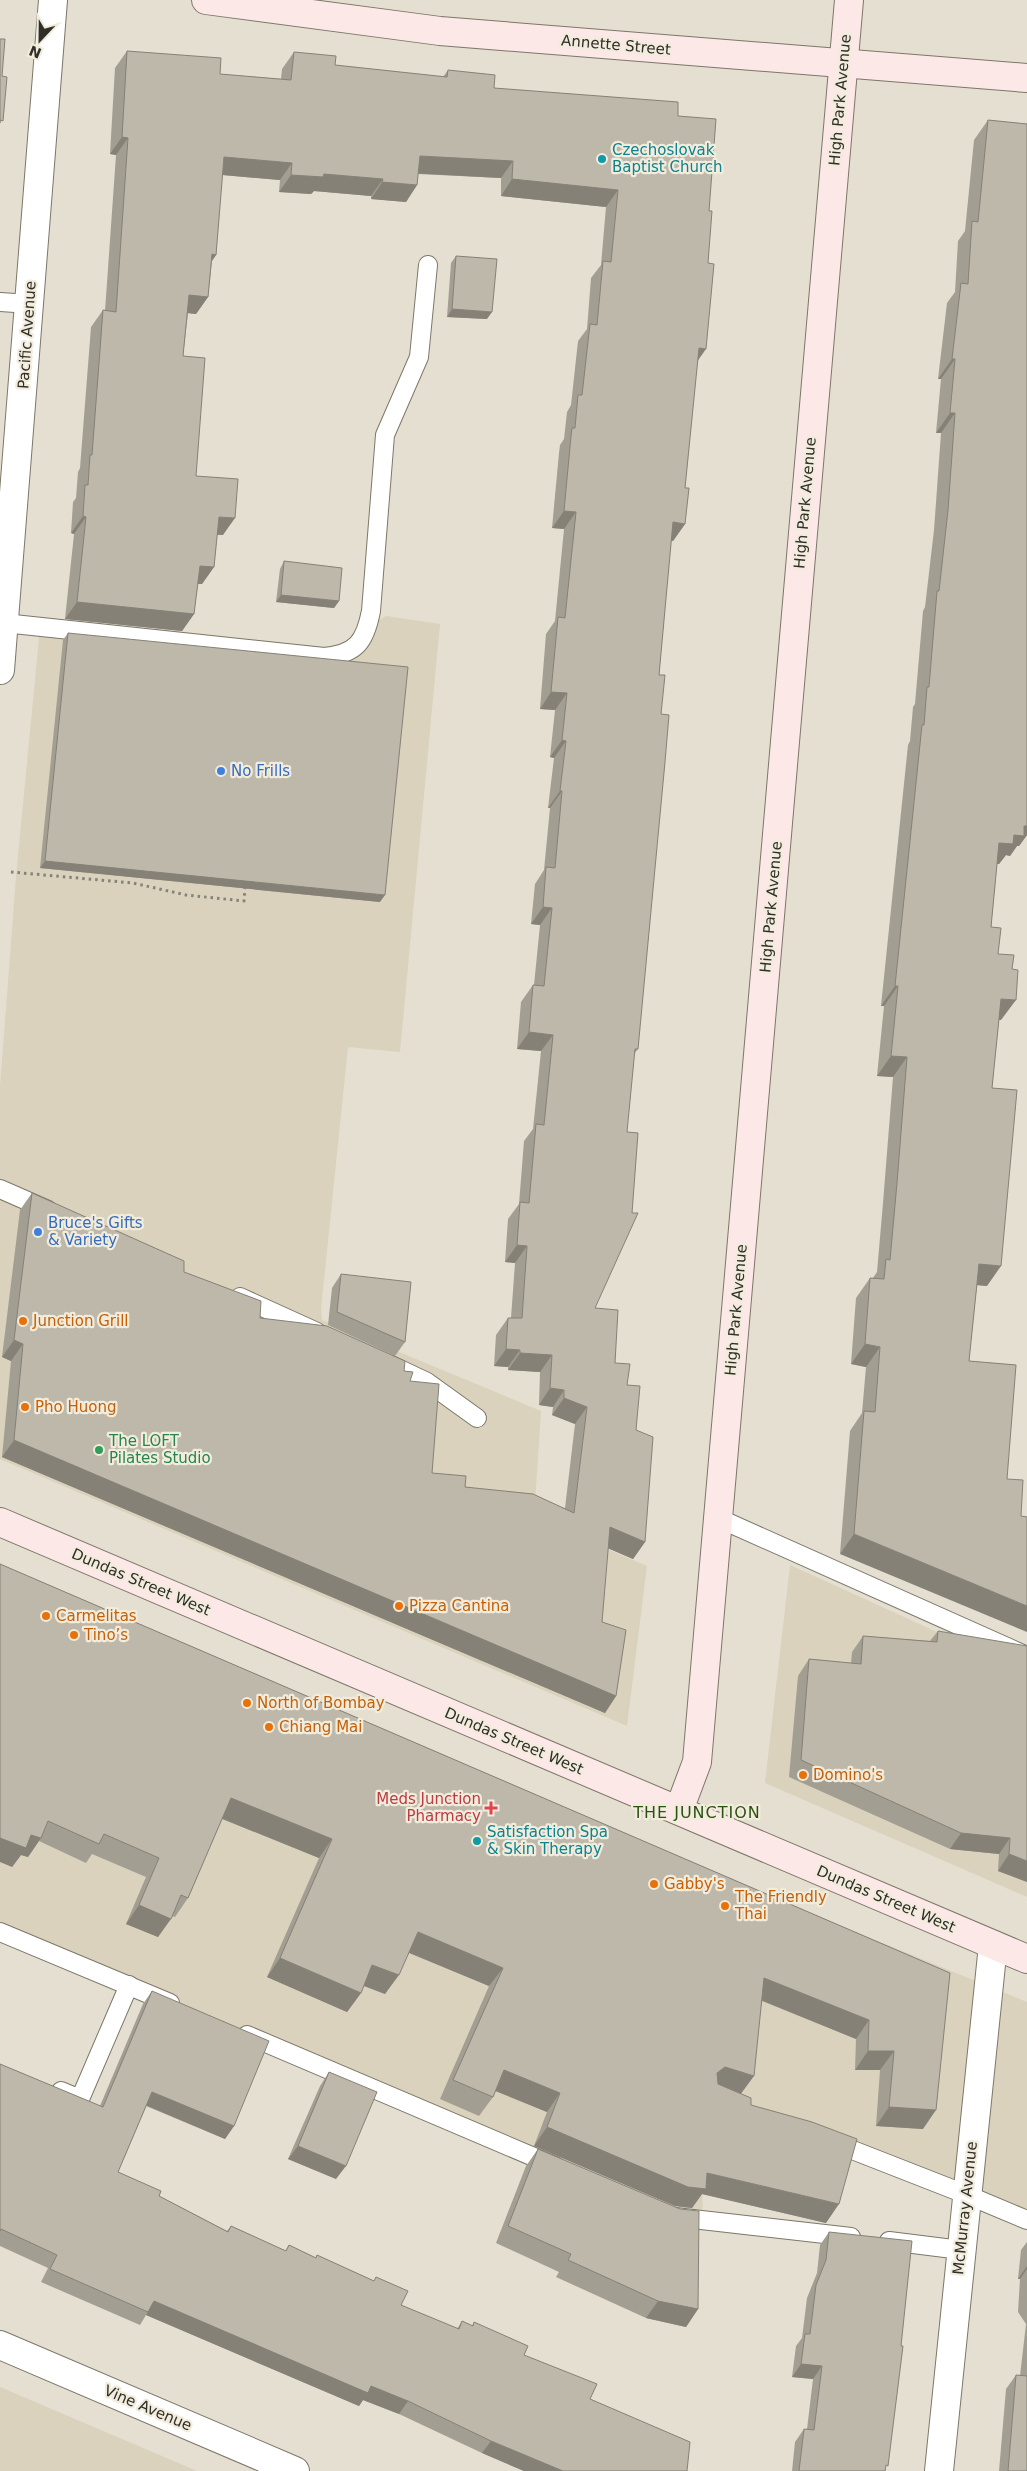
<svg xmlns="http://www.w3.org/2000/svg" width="1027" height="2471" viewBox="0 0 1027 2471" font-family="'DejaVu Sans',sans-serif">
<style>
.built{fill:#dad2bc}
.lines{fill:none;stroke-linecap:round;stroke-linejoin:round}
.lane-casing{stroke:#7c7769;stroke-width:20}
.street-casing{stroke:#7c7769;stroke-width:30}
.secondary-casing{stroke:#7c7769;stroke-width:30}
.path{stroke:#858278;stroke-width:3;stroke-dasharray:2.5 4;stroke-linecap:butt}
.lane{stroke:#fff;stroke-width:18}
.street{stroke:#fff;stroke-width:28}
.secondary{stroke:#fce8e7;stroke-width:28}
.wall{fill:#a39e92}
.shaded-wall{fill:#858177}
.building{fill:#beb8aa;stroke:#858177}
.culture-dot{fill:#0f9aa8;stroke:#f2ecdd;stroke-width:2}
.shop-dot{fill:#3f7fe0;stroke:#f2ecdd;stroke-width:2}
.food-dot{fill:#e8710a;stroke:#f2ecdd;stroke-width:2}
.leisure-dot{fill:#2e9e5b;stroke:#f2ecdd;stroke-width:2}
.health-dot{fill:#e0444e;stroke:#f2ecdd;stroke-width:2}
.labels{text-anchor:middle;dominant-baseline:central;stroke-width:4.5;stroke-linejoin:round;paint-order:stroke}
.street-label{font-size:15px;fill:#302e29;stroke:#f2ecdd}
.culture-label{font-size:15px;fill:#0d838f;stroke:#f2ecdd;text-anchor:start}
.shop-label{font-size:15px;fill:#366cbe;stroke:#f2ecdd;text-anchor:start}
.food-label{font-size:15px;fill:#c56008;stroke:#f2ecdd;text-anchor:start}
.leisure-label{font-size:15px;fill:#27864d;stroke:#f2ecdd;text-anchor:start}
.health-label{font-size:15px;fill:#be3a42;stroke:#f2ecdd;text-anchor:end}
.neighbourhood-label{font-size:16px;letter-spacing:1px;fill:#2d5113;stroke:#f2ecdd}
</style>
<rect width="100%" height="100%" fill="#e4dfd0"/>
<!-- built -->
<g class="built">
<path d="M386 616 440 624 400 1052 348 1047 321 1309 322 1320 541 1411 534 1518 647 1566 627 1726 0 1459V1086L16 877 41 617 334 648Z"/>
<path d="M790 1565 1027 1673V1897L765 1783Z"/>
<path d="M0 1582 1027 2002V2226L700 2100 703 2221 0 1938Z"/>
<path d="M0 2387 197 2471H0Z"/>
</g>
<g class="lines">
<defs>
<g id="lane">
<path d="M0 302 30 304"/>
<path d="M4 623 324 657C356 654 365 642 371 611L385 435 419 357 428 265"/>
<path d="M0 1189 48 1210"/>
<path d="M240 1297 317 1332"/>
<path d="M391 1365 427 1382 477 1418"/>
<path d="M718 1518 1027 1656"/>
<path d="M0 1932 170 2003"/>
<path d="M247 2035 555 2166"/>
<path d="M61 2091 80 2099 129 1985"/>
<path d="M832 2142 965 2194 1027 2220"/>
<path d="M675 2217 851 2237"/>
<path d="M889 2241 961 2250"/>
</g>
<g id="street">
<path d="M0 670 53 0"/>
<path d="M0 2345 295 2471"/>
<path d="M939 2471 993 1945"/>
</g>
<g id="secondary">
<path d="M206 0 440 31 1027 78"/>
<path d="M0 1522 1027 1959"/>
<path d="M679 1810 697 1762 849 0"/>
</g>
</defs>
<!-- lane casing -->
<use href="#lane" class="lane-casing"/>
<!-- street casing -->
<use href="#street" class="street-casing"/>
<!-- secondary casing -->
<use href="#secondary" class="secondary-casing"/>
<!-- path -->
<path class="path" d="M11 872 133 883 186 895 244 901 245 888"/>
<!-- lane -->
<use href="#lane" class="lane"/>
<!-- street -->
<use href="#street" class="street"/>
<!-- secondary -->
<use href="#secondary" class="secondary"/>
</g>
<!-- wall -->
<g class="wall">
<path d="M127 51 220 74 281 79 282 69 294 52 335 65 443 77 448 70 494 88 678 116 697 361 685 488V524L673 541 671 540 659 675 661 714 638 1049 634 1054 595 1308 615 1363 627 1385 636 1430 645 1542 633 1559 608 1548 602 1622 616 1696 605 1713 2 1457 11 1361 2 1357 20 1210 32 1193 184 1272 260 1318 404 1371 410 1381 432 1473 465 1487 565 1508 575 1424 552 1415 553 1407 539 1405 540 1372 508 1370V1367L494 1366 496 1335 508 1318H511L515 1263 505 1262 508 1219 519 1204 524 1141 533 1129 541 1051 517 1049 521 1002 533 985H534L540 925 531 924 535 884 544 870 550 808H548L554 758 550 757 555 710 540 709 546 634 555 621 564 529 552 528 559 453 560 445 564 439 567 412 571 405 578 341 587 329 591 278 601 265 606 207 501 196V178L418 174 417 185 406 202 371 199V196L314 191 311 194 279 192 280 180 222 175 216 255 212 261 208 297 196 314 188 313 183 356 196 476 223 535H217L214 567 202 584H198L194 614 182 631 65 619 74 534 71 533 73 502 76 498 78 472 80 468 91 327 103 310 105 311 116 155 110 154 115 68Z"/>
<path d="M988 120 1027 124V835L1019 846H1017L1010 856 1006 855 999 864H997L991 927 998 954 1001 1020H999L992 1088 987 1286 977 1285 969 1361 1016 1365 840 1554 850 1431 862 1413 866 1367 851 1364 856 1298 870 1278H873L877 1272 883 1203 893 1077 877 1076 884 1006H881L908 745 910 741 913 707 915 704 923 611 925 607 934 530 941 433H936L941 379H938L947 303 955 292 958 241 965 231 974 140Z"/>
<path d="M456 256 487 319 447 317 451 263Z"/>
<path d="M284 561 339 601 334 608 276 602 280 569Z"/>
<path d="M68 633 380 902 40 868 63 640Z"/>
<path d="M341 1274 405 1342 395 1356 328 1325 332 1288Z"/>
<path d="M0 1564 950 1973 923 2129 876 2126 880 2070H855L856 2039 762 2001 741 2094 751 2105 826 2223 702 2194 692 2208 675 2206 534 2146 547 2112 495 2091 493 2097 479 2116 440 2099 489 1986 409 1953 385 1994 364 1986 361 1993 347 2012 267 1977 319 1858 222 1819 188 1898 175 1917 172 1916 158 1937 126 1924 146 1877 92 1854 86 1863 39 1841 28 1857 21 1855 12 1867Z"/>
<path d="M938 1631 1027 1882 998 1871 999 1854 950 1849 789 1777 798 1676 809 1659 851 1663 852 1652 863 1636 930 1641Z"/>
<path d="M152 1991 234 2126 225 2139 146 2106 118 2172 159 2196 227 2231 231 2226 285 2251 289 2245 316 2258 317 2255 374 2281 376 2277 401 2305 457 2329 462 2321 472 2326 474 2322 590 2399 687 2471H524L482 2453 399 2414 363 2400 359 2406 146 2315 140 2325 41 2282 48 2268 0 2246V2064L100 2106 143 2004Z"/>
<path d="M329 2072 336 2179 288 2159 320 2086Z"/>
<path d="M538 2149 698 2309 686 2327 646 2318 556 2277 559 2272 496 2243 526 2166Z"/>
<path d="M829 2232 886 2469 885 2471H792L795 2442 804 2429H807L813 2379 792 2377 796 2346 802 2338 807 2298 817 2273 820 2245Z"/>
<path d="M1027 2242V2471H999L1006 2389 1016 2375 1020 2376 1026 2324 1018 2312 1020 2279H1018L1021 2250Z"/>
</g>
<!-- shaded-wall -->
<g class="shaded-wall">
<path d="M122 137 128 138 116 155 110 154Z"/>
<path d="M420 156 513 161 501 178 408 173Z"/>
<path d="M224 157 292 163 280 180 212 174Z"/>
<path d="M324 174 383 179 371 196 314 191 311 194 279 192 291 175Z"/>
<path d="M512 179 618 190 606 207 501 196Z"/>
<path d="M382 182 417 185 406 202 371 199Z"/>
<path d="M212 254 216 255 204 272Z"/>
<path d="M189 295 208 297 196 314 178 312Z"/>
<path d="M452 309 492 312 487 319 447 317Z"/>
<path d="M699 348 706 349 694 366Z"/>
<path d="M952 359H955L941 379H938Z"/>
<path d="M950 413H955L941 433H936Z"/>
<path d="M564 511 576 512 564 529 552 528Z"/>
<path d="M83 516 86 517 74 534 71 533Z"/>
<path d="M219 517 235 518 223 535 207 534Z"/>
<path d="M673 522 685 524 673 541 661 539Z"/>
<path d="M200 566 214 567 202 584 188 583Z"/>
<path d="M281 595 339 601 334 608 276 602Z"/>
<path d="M77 602 194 614 182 631 65 619Z"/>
<path d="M551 692 567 693 555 710 540 709Z"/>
<path d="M562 740 566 741 554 758 550 757Z"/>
<path d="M560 791H562L550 808H548Z"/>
<path d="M1024 826H1027V835L1019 846H1017L1010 856 1006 855 999 864 985 863 999 843 1014 835Z"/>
<path d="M45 861 385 895 380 902 40 868Z"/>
<path d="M543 907 552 908 540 925 531 924Z"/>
<path d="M895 986H898L884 1006H881Z"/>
<path d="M1001 999 1016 1000 1001 1020 987 1019Z"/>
<path d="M529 1032 553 1035 541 1051 517 1049Z"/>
<path d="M891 1056 907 1057 893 1077 877 1076Z"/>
<path d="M517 1245 527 1246 515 1263 505 1262Z"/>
<path d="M979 1264 1001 1266 987 1286 965 1284Z"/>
<path d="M14 1340 23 1344 11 1361 2 1357Z"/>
<path d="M865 1344 880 1347 866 1367 851 1364Z"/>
<path d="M506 1349 520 1350 508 1367 494 1366Z"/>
<path d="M520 1353 552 1355 540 1372 508 1370Z"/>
<path d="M550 1388 564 1390 553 1407 539 1405Z"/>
<path d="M564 1398 587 1407 575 1424 552 1415Z"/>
<path d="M14 1440 616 1696 605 1713 2 1457Z"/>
<path d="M610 1527 645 1542 633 1559 598 1544Z"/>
<path d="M854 1534 1027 1606V1632L840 1554Z"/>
<path d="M231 1798 332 1839 319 1858 218 1817Z"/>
<path d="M961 1833 1010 1838 999 1854 950 1849Z"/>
<path d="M31 1835 41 1838 28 1857 21 1855 12 1867 0 1862V1838Z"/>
<path d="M1009 1854 1027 1861V1882L998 1871Z"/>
<path d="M139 1905 171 1919 158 1937 126 1924Z"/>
<path d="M418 1932 503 1968 489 1986 405 1951Z"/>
<path d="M280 1958 361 1993 347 2012 267 1977Z"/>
<path d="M372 1965 399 1975 385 1994 359 1984Z"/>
<path d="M764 1978 869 2020 856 2039 751 1996Z"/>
<path d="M868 2051H894L880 2070H855Z"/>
<path d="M725 2067 754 2076 740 2095 712 2085 717 2073Z"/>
<path d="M504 2070 560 2093 547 2112 491 2089Z"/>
<path d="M152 2092 234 2126 225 2139 143 2104Z"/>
<path d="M889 2107 936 2110 923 2129 876 2126Z"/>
<path d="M547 2127 707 2173 839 2204 826 2223 702 2194 692 2208 675 2206 534 2146Z"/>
<path d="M298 2146 346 2166 336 2179 288 2159Z"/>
<path d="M1027 2266V2269L1020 2279H1018Z"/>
<path d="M154 2301 371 2386 408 2401 399 2414 363 2400 359 2406 146 2315Z"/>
<path d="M658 2301 698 2309 686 2327 646 2318Z"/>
<path d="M801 2364 822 2366 813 2379 792 2377Z"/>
<path d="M491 2441 563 2471H524L482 2453Z"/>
</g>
<!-- building -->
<g class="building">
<path d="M0 39H5L2 76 7 77 3 121 0 120V123Z"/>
<path d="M127 51 221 58 220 74 291 80 294 52 336 56 335 65 447 77 448 70 495 75 494 88 678 102V116L716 119 709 211H712L708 263 714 264 706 349 699 348 685 488H689L685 524 673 522 659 675H665L661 714 669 715 665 762 638 1049H635L627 1132 638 1133 632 1213H638L595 1308 618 1310 615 1363 630 1364 627 1385 640 1386 636 1430 653 1437 645 1542 610 1527 602 1622 626 1630 616 1696 14 1440 23 1344 14 1340 32 1193 184 1261V1272L261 1301 260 1318 327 1326 405 1361 404 1371 413 1372 410 1381 439 1384 432 1473 466 1476 465 1487 533 1494 574 1513 587 1407 564 1398V1390L550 1388 552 1355 520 1353V1350L506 1349 508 1318H522L527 1246 517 1245 520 1202 529 1203 536 1124 544 1125 553 1035 529 1032 533 985 544 986 552 908 543 907 546 867 555 868 562 791H560L566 741 562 740 567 693 551 692 558 617 565 618 576 512 564 511 571 436 572 428H575L578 395H582L590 324 597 325 603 261 611 262 618 190 512 179 513 161 420 156 417 185 382 182 383 179 324 174 323 177 291 175 292 163 224 157 216 255 212 254 208 297 189 295 183 356 205 358 196 476 238 479 235 518 219 517 214 567 200 566 194 614 77 602 86 517 83 516 85 485H88L90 455H92L103 310 116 312 128 138 122 137Z"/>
<path d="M988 120 1027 124V826H1024V836L1014 835 1013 844 999 843 991 927 1001 928 998 954 1014 955 1012 969 1018 970 1016 1000 1001 999 992 1088 1017 1090 1001 1266 979 1264 969 1361 1016 1365 1007 1479 1023 1480 1021 1516 1027 1517V1606L854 1534 864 1411 875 1412 880 1347 865 1344 870 1278 884 1279 886 1259 890 1260 897 1183 907 1057 891 1056 898 986H895L922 725H924L927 687H929L937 591H939L948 510 955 413H950L955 359H952L961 283 968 284 972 221 978 222Z"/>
<path d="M456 256 497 259 492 312 452 309Z"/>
<path d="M284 561 342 568 339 601 281 595Z"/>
<path d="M68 633 408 667 385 895 45 861Z"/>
<path d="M341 1274 411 1282 405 1342 337 1312Z"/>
<path d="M0 1564 950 1973 936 2110 889 2107 894 2051H868L869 2020 764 1978 754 2076 725 2067 717 2073 718 2084 751 2098V2105L812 2122 857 2139 839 2204 707 2173 706 2189 688 2187 547 2127 560 2093 504 2070 493 2097 453 2080 503 1968 418 1932 399 1975 372 1965 361 1993 280 1958 332 1839 231 1798 188 1898 181 1895 171 1919 139 1905 159 1858 104 1834 99 1844 48 1821 41 1838 31 1835 26 1848 0 1838Z"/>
<path d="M938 1631 1027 1646V1861L1009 1854 1010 1838 961 1833 801 1760 809 1659 861 1664 863 1636 937 1642Z"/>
<path d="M152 1991 269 2041 234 2126 152 2092 118 2172 161 2191 159 2196 228 2232 231 2226 286 2251 289 2245 316 2258 317 2255 374 2281 376 2277 408 2291 401 2305 459 2329 462 2321 473 2326 474 2322 528 2346 524 2355 597 2384 590 2399 690 2442 687 2471H563L491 2441 408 2401 371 2386 368 2393 154 2301 148 2312 50 2269 57 2255 1 2229 0 2231V2064L103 2107Z"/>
<path d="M329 2072 377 2092 346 2166 298 2146Z"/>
<path d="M538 2149 680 2209 699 2211 698 2309 658 2301 568 2260 571 2254 508 2226Z"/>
<path d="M829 2232 912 2241 901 2346H903L888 2466 886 2465 885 2471H799L804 2429 814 2430 822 2366 801 2364 805 2334H810L816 2285 826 2260Z"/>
<path d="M1016 2375 1027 2376V2471H1008Z"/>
</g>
<!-- markers -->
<g class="culture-dot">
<circle cx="602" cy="159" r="5"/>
<circle cx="477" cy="1841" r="5"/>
</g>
<g class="shop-dot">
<circle cx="221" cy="771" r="5"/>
<circle cx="38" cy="1232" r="5"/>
</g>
<g class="food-dot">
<circle cx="23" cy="1321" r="5"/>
<circle cx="25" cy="1407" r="5"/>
<circle cx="399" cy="1606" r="5"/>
<circle cx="46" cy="1616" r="5"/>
<circle cx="74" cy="1635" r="5"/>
<circle cx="247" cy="1703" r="5"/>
<circle cx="269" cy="1727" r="5"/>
<circle cx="803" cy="1775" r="5"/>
<circle cx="654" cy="1884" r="5"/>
<circle cx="725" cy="1906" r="5"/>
</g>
<circle class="leisure-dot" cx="99" cy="1450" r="5"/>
<path class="health-dot" d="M488.5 1800.5h5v5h5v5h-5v5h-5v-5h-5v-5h5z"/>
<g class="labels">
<!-- street labels -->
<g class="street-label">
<text transform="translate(616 45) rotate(5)">Annette Street</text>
<text transform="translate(840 100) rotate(-85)">High Park Avenue</text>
<text transform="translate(27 335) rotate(-86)">Pacific Avenue</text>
<text transform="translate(805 503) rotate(-85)">High Park Avenue</text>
<text transform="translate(771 907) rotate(-85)">High Park Avenue</text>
<text transform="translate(736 1310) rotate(-85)">High Park Avenue</text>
<text transform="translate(141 1582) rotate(23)">Dundas Street West</text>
<text transform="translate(514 1741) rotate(23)">Dundas Street West</text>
<text transform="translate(886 1899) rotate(23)">Dundas Street West</text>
<text transform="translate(965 2208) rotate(-84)">McMurray Avenue</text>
<text transform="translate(148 2408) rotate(23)">Vine Avenue</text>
</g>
<!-- culture labels -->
<g class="culture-label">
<text x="612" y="150">Czechoslovak<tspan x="612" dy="17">Baptist Church</tspan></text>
<text x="487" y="1832">Satisfaction Spa<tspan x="487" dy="17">&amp; Skin Therapy</tspan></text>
</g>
<!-- shop labels -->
<g class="shop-label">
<text x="231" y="771">No Frills</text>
<text x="48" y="1223">Bruce's Gifts<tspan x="48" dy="17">&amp; Variety</tspan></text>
</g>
<!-- food labels -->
<g class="food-label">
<text x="33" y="1321">Junction Grill</text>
<text x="35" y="1407">Pho Huong</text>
<text x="409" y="1606">Pizza Cantina</text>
<text x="56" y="1616">Carmelitas</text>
<text x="84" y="1635">Tino’s</text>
<text x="257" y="1703">North of Bombay</text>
<text x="279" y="1727">Chiang Mai</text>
<text x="813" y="1775">Domino's</text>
<text x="664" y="1884">Gabby's</text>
<text x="735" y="1897">The Friendly<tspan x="735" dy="17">Thai</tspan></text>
</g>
<!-- leisure labels -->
<g class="leisure-label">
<text x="109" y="1441">The LOFT<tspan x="109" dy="17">Pilates Studio</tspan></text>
</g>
<!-- health labels -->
<g class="health-label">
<text x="481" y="1799">Meds Junction<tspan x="481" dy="17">Pharmacy</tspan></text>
</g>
<!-- neighbourhood labels -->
<g class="neighbourhood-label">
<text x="697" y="1812">THE JUNCTION</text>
</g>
</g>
<!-- north arrow -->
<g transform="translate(40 40) rotate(202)" stroke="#f2ecdd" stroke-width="4" paint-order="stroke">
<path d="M0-4L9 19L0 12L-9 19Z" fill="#302e29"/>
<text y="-8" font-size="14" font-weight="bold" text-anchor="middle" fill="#302e29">N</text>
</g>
</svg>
